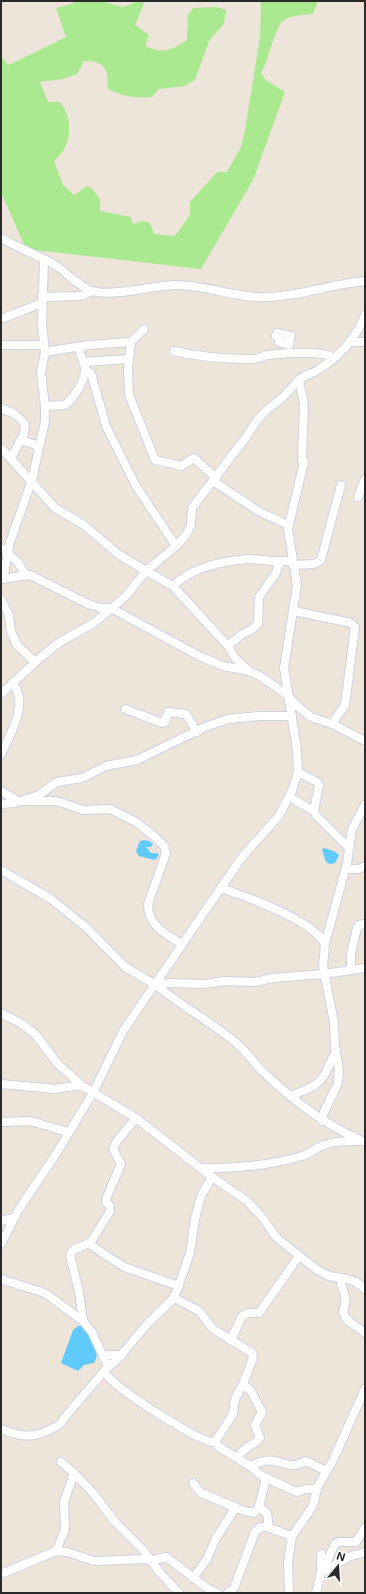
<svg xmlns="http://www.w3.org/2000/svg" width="366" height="1594" viewBox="0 0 366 1594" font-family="Inter,sans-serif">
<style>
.green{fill:#aae98f}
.water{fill:#60cafa}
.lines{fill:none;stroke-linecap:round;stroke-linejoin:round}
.minor-casing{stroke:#ced1e4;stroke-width:10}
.minor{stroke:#fff;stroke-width:8}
</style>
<rect width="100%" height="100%" fill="#ede5d9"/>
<!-- green -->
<path class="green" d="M80 1H101L122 7 129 5 137 1H145L135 25 149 35 145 46C164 54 170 51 187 40L188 15 193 8 217 7 226 10 224 24 209 41 195 80 185 86 159 89 152 97C135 98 123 97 108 89 108 70 106 61 84 61L77 74 63 79 40 82 48 102H60C74 119 72 147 54 161L63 185 74 195 87 186 91 188 100 199V211L131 217 133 224 143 221 150 223 154 234 175 236 190 215V202L217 172H227L241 147 245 130 260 37 261 1H318L313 14C304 15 290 15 283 21 275 27 268 62 261 73L266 80 285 92 253 180 201 269 26 249 1 192V57L9 65 66 37 56 8Z"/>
<!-- water -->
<g class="water">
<path d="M144 840 149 841 153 844 151 847H146L151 853H157L159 855 155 860 139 856 136 851 140 841Z"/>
<path d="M324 848 334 851 339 855 335 863 330 864 326 862 322 850Z"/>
<path d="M78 1326H84C91 1338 102 1349 94 1363L84 1365 78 1371 61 1363 73 1330Z"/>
</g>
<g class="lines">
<defs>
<g id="minor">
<path d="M1 238C17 247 34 254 50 262 64 269 78 287 92 291 111 297 152 286 174 285 202 284 229 296 257 297 292 299 330 284 365 281"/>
<path d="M42 297 81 296 92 291"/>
<path d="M1 319 42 303"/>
<path d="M277 333 291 336 289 345 279 342 280 337 276 336Z"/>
<path d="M131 342 128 370 129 395 155 460 181 466 194 458 216 478"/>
<path d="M349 342H365"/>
<path d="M1 345H44"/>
<path d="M174 351C199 357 227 359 253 359 258 359 263 356 268 355 283 353 322 350 334 358"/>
<path d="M45 352 88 345 131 342 144 329"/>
<path d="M83 362 129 359"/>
<path d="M85 370 91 373 106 426 136 486 176 546"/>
<path d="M299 380 304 404 302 460"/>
<path d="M45 406 65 405C74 398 86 380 85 368 84 361 80 354 78 347"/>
<path d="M1 408 15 414 25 424 24 434 11 458"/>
<path d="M21 440 39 446"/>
<path d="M1 448 55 508 84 525 118 554 146 571 126 596 94 623 60 642 42 656 1 694"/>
<path d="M213 481 258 511 288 525"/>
<path d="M358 497 365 479"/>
<path d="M1 548 18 562 25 574"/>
<path d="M293 565 314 564 321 560 341 485"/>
<path d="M1 579 30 575 88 604 101 608H111L199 656 223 666 249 671 260 676 287 695 297 706 311 717 332 724 365 741"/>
<path d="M3 579 10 542 32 480 45 421V406L41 373 45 352 42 324 44 260"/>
<path d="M173 586C192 567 222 561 249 559 259 559 269 562 280 561"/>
<path d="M1 599 9 615 11 632 17 645 35 662"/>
<path d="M294 611 351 623 355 627 345 705 332 724"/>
<path d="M228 646 241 635 254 628 258 623 259 597 276 573 280 561H293"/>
<path d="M249 671 235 658 228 646 173 586 146 571 176 546 186 535 191 525 192 508 249 433C257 417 268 409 282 398 288 393 293 385 299 380 304 375 312 374 318 370 339 357 356 338 365 315"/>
<path d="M125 709 162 723 165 722 168 712 186 714 197 732"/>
<path d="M1 754C10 735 30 702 12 683"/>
<path d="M298 772 317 782 319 785 314 811 316 815 349 848"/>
<path d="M1 791 18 801H57L83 810 110 809 136 822 155 837 164 846 166 853 148 904C148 926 165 934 182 944"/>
<path d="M289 797 314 811"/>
<path d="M1 804 15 803 39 795 57 782 82 778 106 766 137 760 205 727 228 719 259 716H292"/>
<path d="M346 869H359L365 866"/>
<path d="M1 870 51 899 87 928 125 967 156 985 168 983 206 984 224 981 255 982 273 978 324 974 365 968"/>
<path d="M221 888C247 897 313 920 325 944"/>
<path d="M351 969V953L357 928 359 925 365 924"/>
<path d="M156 985C181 1006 210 1021 235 1042 246 1050 253 1062 262 1071 294 1101 322 1123 362 1141"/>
<path d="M1 1013 22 1024 36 1035 57 1063 81 1085 136 1118 212 1177 247 1201 262 1217 276 1237 316 1269 329 1276 347 1279 356 1282 365 1289"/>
<path d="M1 1084 55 1089 81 1085"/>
<path d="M291 1096C305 1089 317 1089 326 1072 330 1065 331 1058 336 1052"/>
<path d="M322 1121 324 1112 338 1083 339 1070 335 1047 334 1023 323 966 325 944 347 863 352 829 365 805"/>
<path d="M1 1122 30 1121 68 1132"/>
<path d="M201 1168C231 1169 272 1165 302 1156 309 1154 315 1149 321 1146 333 1141 345 1141 358 1141"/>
<path d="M1 1221 13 1218"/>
<path d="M1 1244 19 1209 56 1154 94 1091 123 1031 242 857 278 817 292 791 298 772 297 750 284 668 297 585 288 529 304 462"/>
<path d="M89 1244 124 1267 179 1286"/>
<path d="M340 1278C342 1294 349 1295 343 1312L346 1319 365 1333"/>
<path d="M1 1279 45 1293 83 1321 92 1332 108 1367"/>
<path d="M173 1297 199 1311 213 1329 231 1340"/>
<path d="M83 1321 79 1292 70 1255 73 1250 91 1242 110 1211V1206L106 1202V1199L121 1164 113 1149 117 1141 136 1118"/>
<path d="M103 1355H122"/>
<path d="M104 1372C108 1376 112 1381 117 1385 130 1396 201 1444 215 1442L233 1414 235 1399 243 1384 253 1358 252 1353 231 1340 242 1316 249 1313H259L299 1256"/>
<path d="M1 1429C19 1436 31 1439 49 1430 57 1426 61 1425 65 1417L106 1369 117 1360 148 1323 171 1301 176 1293 190 1253 195 1219 201 1196 212 1177"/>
<path d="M215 1442 219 1447 250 1466 262 1476 297 1492 306 1489H317"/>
<path d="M237 1458C246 1444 253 1447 260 1438L255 1425 262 1412 251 1391 243 1384"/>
<path d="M61 1462 74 1473 93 1493 115 1522 143 1550 161 1574 179 1593"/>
<path d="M250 1466C257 1463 267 1459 275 1461 287 1464 293 1468 306 1461L326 1471"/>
<path d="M266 1478 259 1507 267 1513 269 1528 292 1536"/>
<path d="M193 1483 201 1493 244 1511 254 1513 259 1507"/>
<path d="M56 1551 65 1530 64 1502 74 1473"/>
<path d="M321 1573 335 1544 339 1542H356L365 1528"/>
<path d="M321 1573 348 1557 365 1552"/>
<path d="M1 1574 56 1551 67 1552 94 1561 148 1559 150 1561 166 1557 207 1588 217 1593"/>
<path d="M193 1578 207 1559 216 1538 236 1507"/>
<path d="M228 1593 234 1588 255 1532 259 1528 268 1526"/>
<path d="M289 1593 288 1562 292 1536 313 1506 317 1488 333 1460 365 1389"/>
<path d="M316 1593 321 1573V1554"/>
</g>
</defs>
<!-- minor casing -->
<use href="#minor" class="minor-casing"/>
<!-- minor -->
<use href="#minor" class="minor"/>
</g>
<!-- border -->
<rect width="366" height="1594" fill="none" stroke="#292929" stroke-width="4"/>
<!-- north arrow -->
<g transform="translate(338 1566) rotate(18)" stroke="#ffffff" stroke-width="3" paint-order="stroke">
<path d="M0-3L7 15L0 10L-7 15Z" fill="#292929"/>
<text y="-6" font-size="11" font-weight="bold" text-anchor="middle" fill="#292929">N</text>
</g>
</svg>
